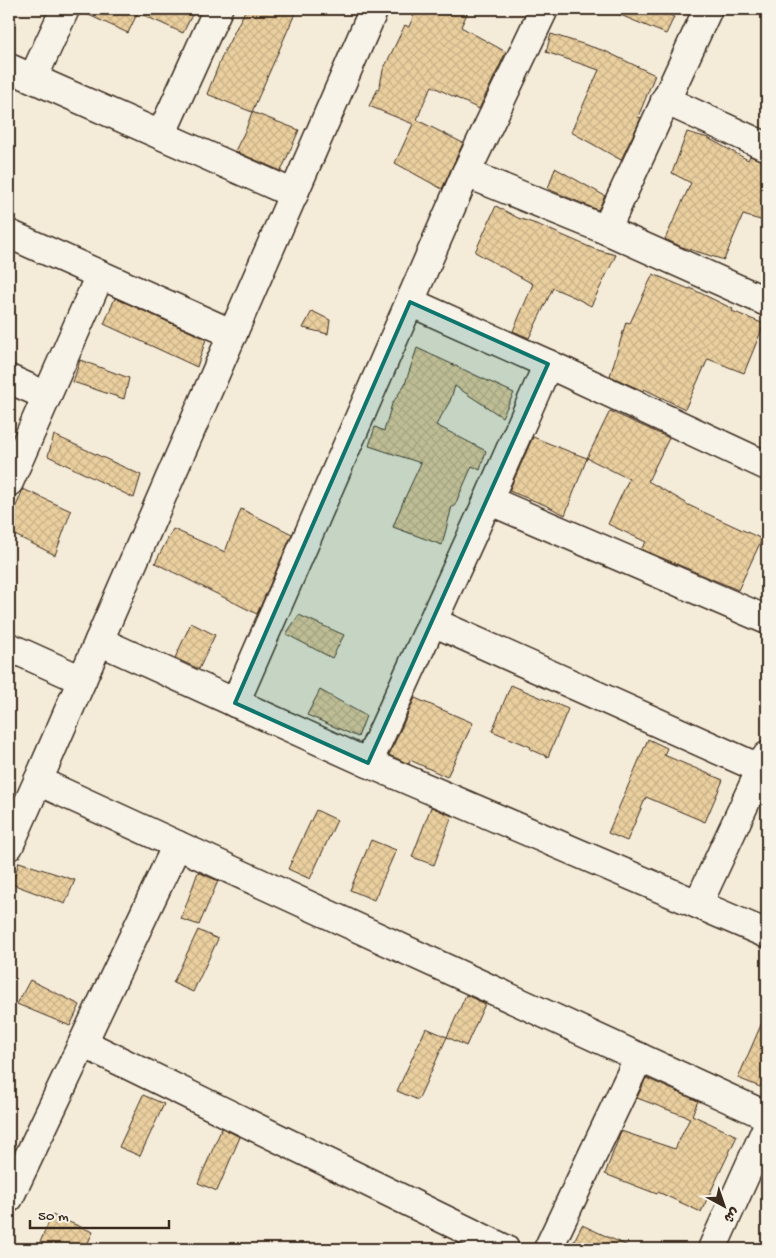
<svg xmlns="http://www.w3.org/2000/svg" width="776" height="1258" viewBox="0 0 776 1258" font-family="'Gochi Hand','Playpen Sans Arabic',sans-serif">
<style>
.building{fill:url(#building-cross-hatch);stroke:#3b2a1e}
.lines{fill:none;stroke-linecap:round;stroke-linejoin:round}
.minor-casing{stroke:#3b2a1e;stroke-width:31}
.minor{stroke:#f7f3e8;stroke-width:28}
.marked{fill:#0f766e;fill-opacity:0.2;stroke:#0f766e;stroke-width:4;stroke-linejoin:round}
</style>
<defs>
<pattern id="building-cross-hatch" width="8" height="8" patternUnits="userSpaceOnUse" patternTransform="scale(1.25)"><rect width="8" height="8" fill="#eacf9f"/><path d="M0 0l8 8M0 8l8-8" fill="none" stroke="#cab288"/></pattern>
</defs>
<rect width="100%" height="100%" fill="#f4ecd9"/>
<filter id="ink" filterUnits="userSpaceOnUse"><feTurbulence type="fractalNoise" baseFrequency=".02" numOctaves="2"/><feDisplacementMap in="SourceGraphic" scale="10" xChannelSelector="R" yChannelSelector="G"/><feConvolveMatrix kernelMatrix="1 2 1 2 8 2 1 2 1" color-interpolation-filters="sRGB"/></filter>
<g filter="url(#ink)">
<!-- building -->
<g class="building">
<polygon points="80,9 125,9 137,14 128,33 80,11"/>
<polygon points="130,9 179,9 192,15 183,33"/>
<polygon points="246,9 297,9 252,112 207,94 223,54"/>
<polygon points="416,9 469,9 461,27 506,52 479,109 432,86 424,102 417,120 463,143 442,189 395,163 413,124 369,106 380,85 383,70 405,25 409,27"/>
<polygon points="606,9 656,9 674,17 666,34"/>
<polygon points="551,34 605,51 655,75 638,117 641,118 621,160 571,132 599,70 546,52"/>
<polygon points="252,112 299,130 281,171 235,151 246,129"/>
<polygon points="687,132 708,138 748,160 750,156 767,163 767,222 743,215 724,260 682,247 665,239 691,183 672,173"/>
<polygon points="555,168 605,196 598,210 548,189"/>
<polygon points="496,206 518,218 539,225 594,249 616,255 591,306 574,297 553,288 529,338 513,331 533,284 475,252"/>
<polygon points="653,274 689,289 690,288 733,309 732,311 764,324 744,373 708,359 685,409 644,389 643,391 610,376 626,322 630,323"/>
<polygon points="115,298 206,339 197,367 104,324"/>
<polygon points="312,311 330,320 328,334 303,328"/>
<polygon points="417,348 514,393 502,417 455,386 450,401 436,425 486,451 480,470 472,466 454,507 452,506 442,545 393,527 403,502 421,463 369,446 375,427 384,431 392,404 405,384"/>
<polygon points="80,360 129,378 124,399 73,382"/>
<polygon points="610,411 669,438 648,481 686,503 686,504 762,539 738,590 641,549 646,542 608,524 629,479 587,458"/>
<polygon points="54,435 141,475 134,498 48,456"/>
<polygon points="533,437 568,451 587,458 565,515 545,505 509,491"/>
<polygon points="23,489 71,511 55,555 9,532 9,524"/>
<polygon points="241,509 292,534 257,614 155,563 173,529 225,552"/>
<polygon points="299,615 344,635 332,658 286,634"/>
<polygon points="191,623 215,635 199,669 175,658"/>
<polygon points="511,685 568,709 548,757 530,749 531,747 492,731"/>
<polygon points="320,690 366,716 358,737 307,715"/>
<polygon points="415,698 473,723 447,777 410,760 409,764 389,755"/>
<polygon points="648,739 667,748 664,755 723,780 705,822 646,797 627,841 608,833"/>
<polygon points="431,807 452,816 434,865 412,857"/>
<polygon points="316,810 337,820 310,879 288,869"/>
<polygon points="371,840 396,850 374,900 350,890"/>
<polygon points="19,862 75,880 65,904 12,884"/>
<polygon points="198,872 218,881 199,925 181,919"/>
<polygon points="198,930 218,939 193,992 173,983"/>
<polygon points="30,980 80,1005 70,1026 17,1004"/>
<polygon points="466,995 485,1004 466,1046 447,1037"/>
<polygon points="767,1011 767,1069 760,1087 738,1078"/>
<polygon points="426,1028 447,1037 418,1100 397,1091"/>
<polygon points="646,1078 698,1101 692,1115 737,1136 701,1212 658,1192 657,1194 605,1174 621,1131 675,1149 690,1118 637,1098"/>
<polygon points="143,1095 164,1104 140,1156 119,1147"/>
<polygon points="222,1128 240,1137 217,1191 198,1183"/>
<polygon points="52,1215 93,1232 85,1249 37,1249"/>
<polygon points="582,1225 634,1249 570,1249"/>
</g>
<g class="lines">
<defs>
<g id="minor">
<polyline points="9,68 294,194"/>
<polyline points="33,78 65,9"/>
<polyline points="665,100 767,147"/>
<polyline points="161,135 218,9"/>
<polyline points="466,173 606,230 767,302"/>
<polyline points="606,230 708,9"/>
<polyline points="9,234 233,334"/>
<polyline points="410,302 548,364 767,466"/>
<polyline points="9,379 47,396"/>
<polyline points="9,482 100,275"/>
<polyline points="488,500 767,620"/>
<polyline points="433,622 761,769"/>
<polyline points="99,641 368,763 767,934"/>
<polyline points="9,647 82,680"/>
<polyline points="235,703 466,173 544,9"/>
<polyline points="368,763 488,500 548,364"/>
<polyline points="38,781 767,1116"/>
<polyline points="9,846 38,781 374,9"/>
<polyline points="698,904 767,756"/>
<polyline points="83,1043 505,1249"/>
<polyline points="9,1198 177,845"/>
<polyline points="548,1249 639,1057"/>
<polyline points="712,1249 767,1127"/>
</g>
</defs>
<!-- minor casing -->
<use href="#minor" class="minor-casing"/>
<!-- minor -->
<use href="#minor" class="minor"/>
</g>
</g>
<!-- marked area -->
<path class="marked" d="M410 302 548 364 368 763 235 703Z"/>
<!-- margin -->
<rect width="776" height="1258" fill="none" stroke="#f7f3e8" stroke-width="30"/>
<rect x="15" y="15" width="746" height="1228" fill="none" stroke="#3b2a1e" stroke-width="2" filter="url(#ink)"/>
<!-- north arrow -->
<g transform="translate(724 1206) rotate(140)" stroke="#f7f3e8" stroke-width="4" paint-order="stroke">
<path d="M0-4L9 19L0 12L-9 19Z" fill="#3b2a1e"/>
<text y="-8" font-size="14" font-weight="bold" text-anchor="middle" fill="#3b2a1e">ش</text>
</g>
<!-- scale -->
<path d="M30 1220v8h139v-8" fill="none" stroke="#3b2a1e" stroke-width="2.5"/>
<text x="38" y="1220" font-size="15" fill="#3b2a1e" stroke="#f7f3e8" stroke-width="4" paint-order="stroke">50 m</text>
</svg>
